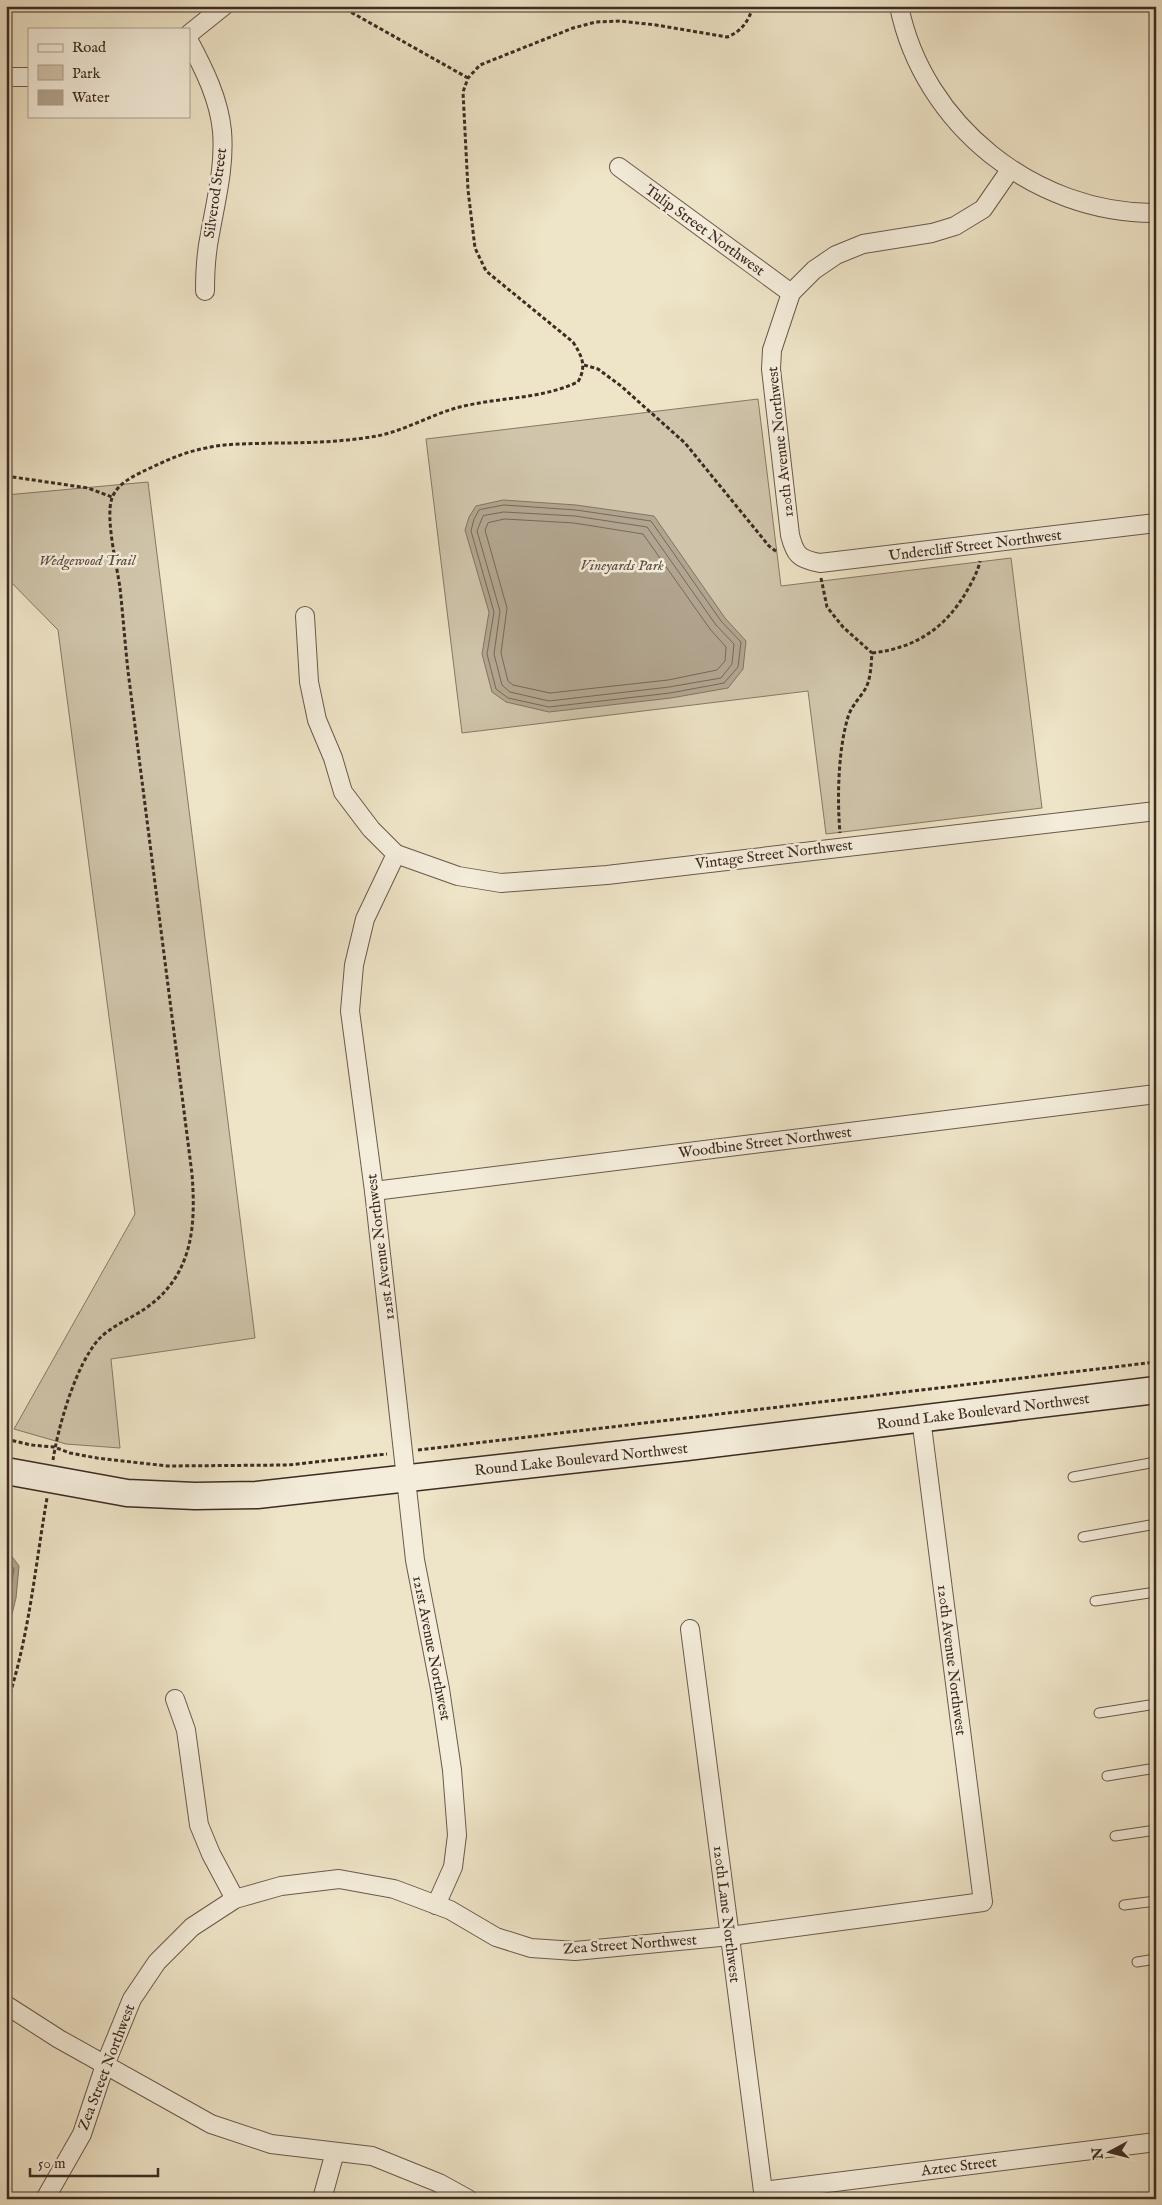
<svg xmlns="http://www.w3.org/2000/svg" width="1162" height="2205" viewBox="0 0 1162 2205" font-family="'IM FELL English',serif">
<style>
.green{fill:#d0c5ab;stroke:#877867}
.water{fill:#b2a58f;stroke:#847464}
.lines{fill:none;stroke-linecap:round;stroke-linejoin:round}
.shore{stroke:#786859;stroke-width:1}
.lane-casing{stroke:#6a594c;stroke-width:11}
.street-casing{stroke:#6a594c;stroke-width:20}
.secondary-casing{stroke:#3e2b23;stroke-width:29}
.path{stroke:#3e2b23;stroke-width:3;stroke-dasharray:4 2.5;stroke-linecap:butt}
.lane{stroke:#f4eddb;stroke-width:9}
.street{stroke:#f4eddb;stroke-width:18}
.secondary{stroke:#f4eddb;stroke-width:26}
.labels{text-anchor:middle;stroke-width:5;stroke-linejoin:round;paint-order:stroke}
.street-label{font-size:15px;fill:#3e2b23;stroke:#f4eddb}
.park-label{font-size:15px;font-style:italic;fill:#5b4a3e;stroke:#f4eddb}
</style>
<rect width="100%" height="100%" fill="#eee4c7"/>
<filter id="stains"><feTurbulence type="fractalNoise" baseFrequency=".004" numOctaves="4"/><feColorMatrix values="0 0 0 0 .2 0 0 0 0 .09 0 0 0 0 .02 0 0 0 .5 -.17"/></filter>
<radialGradient id="worn" r=".72"><stop offset=".6" stop-color="#630" stop-opacity="0"/><stop offset="1" stop-color="#630" stop-opacity=".3"/></radialGradient>
<!-- green -->
<g class="green">
<polygon points="758,399 781,586 1011,558 1042,808 826,834 808,691 462,733 426,439"/>
<polygon points="148,482 255,1338 111,1359 120,1448 66,1444 14,1429 135,1214 58,630 6,577 6,495"/>
</g>
<!-- water -->
<g class="water">
<polygon points="503,500 576,505 654,516 725,618 746,641 743,669 728,688 671,698 549,712 506,702 492,692 482,654 489,612 465,530 469,517 476,506"/>
<polygon points="6,1554 10,1554 19,1566 16,1598 6,1638"/>
</g>
<g class="lines">
<!-- shore -->
<g class="shore">
<polygon points="504,505 576,510 651,521 721,621 741,642 738,667 724,683 670,693 549,707 508,698 496,689 487,654 494,612 471,531 474,519 479,510"/>
<polygon points="504,512 575,516 647,527 716,625 734,644 732,664 721,678 669,687 549,701 510,692 502,685 494,654 500,611 477,531 483,516"/>
<polygon points="505,519 574,523 643,534 710,629 726,647 725,661 717,670 668,680 550,693 513,685 508,681 501,653 507,608 485,530 488,523"/>
<polyline points="6,1559 14,1569 6,1616"/>
</g>
<defs>
<g id="lane">
<polyline points="1073,1477 1156,1462"/>
<polyline points="1083,1537 1156,1524"/>
<polyline points="1095,1601 1156,1592"/>
<polyline points="1099,1713 1156,1704"/>
<polyline points="1107,1776 1156,1768"/>
<polyline points="1115,1836 1156,1830"/>
<polyline points="1124,1905 1156,1901"/>
<polyline points="1137,1962 1156,1959"/>
</g>
<g id="street">
<path d="M899 6C923 125 1035 214 1156 213"/>
<polyline points="189,34 224,6"/>
<path d="M189 41C204 69 219 99 222 131 225 166 216 200 210 234 206 253 205 272 205 291"/>
<polyline points="6,77 29,77"/>
<polyline points="619,167 791,293"/>
<path d="M1010 170 983 209 955 226 932 233 863 244 836 255 814 270 791 293 772 350 771 369 790 535C795 555 799 559 820 563L1156 523"/>
<polyline points="305,616 309,682 317,720 333,758 343,792 371,829 396,854 365,919 354,965 350,1011 374,1191 415,1560 440,1689 452,1770 457,1835 453,1867 436,1905"/>
<polyline points="396,854 458,876 501,883 607,875 1156,811"/>
<polyline points="374,1191 1156,1094"/>
<polyline points="690,1629 764,2199"/>
<polyline points="175,1699 186,1730 199,1825 211,1854 235,1899"/>
<polyline points="6,2005 59,2039 211,2124 271,2144 372,2156 439,2183 468,2199"/>
<polyline points="763,2191 1156,2142"/>
<polyline points="45,2199 82,2134 105,2065 132,1999 157,1962 192,1927 235,1899 281,1886 339,1879 394,1889 450,1910 496,1937 531,1948 575,1951 730,1936 983,1902 921,1418"/>
<polyline points="322,2199 335,2152"/>
</g>
<polyline id="secondary" points="6,1471 127,1493 195,1496 257,1495 687,1447 1156,1390"/>
</defs>
<!-- lane casing -->
<use href="#lane" class="lane-casing"/>
<!-- street casing -->
<use href="#street" class="street-casing"/>
<!-- secondary casing -->
<use href="#secondary" class="secondary-casing"/>
<!-- path -->
<g class="path">
<polyline points="340,6 468,78"/>
<polyline points="584,365 598,369 621,386 685,443 769,546 777,552"/>
<polyline points="6,476 88,488 112,497"/>
<path d="M821 578 827 607 843 627 872 653C871 665 871 681 864 691 858 700 851 707 848 717 838 750 837 800 840 833"/>
<path d="M872 653C916 648 946 628 968 589 973 580 978 571 980 561"/>
<polyline points="6,1439 31,1445 54,1447 70,1453 97,1458 167,1466 288,1465 387,1454"/>
<polyline points="418,1450 1156,1362"/>
<path d="M53 1460C58 1427 76 1364 99 1339 111 1326 132 1318 146 1308 193 1275 196 1226 192 1174L128 671C125 643 123 616 120 588 117 566 105 518 112 498 117 484 133 476 146 470 165 461 184 452 206 448 228 443 251 444 274 443 306 443 339 442 371 437 405 432 432 413 464 406 503 397 541 399 578 382 587 366 582 356 573 342L486 271 475 248 468 190 463 92 468 78 480 65 573 28 596 22 620 21 656 25 727 37C741 32 749 21 753 6"/>
<path d="M6 1706C29 1639 35 1567 47 1498"/>
</g>
<!-- lane -->
<use href="#lane" class="lane"/>
<!-- street -->
<use href="#street" class="street"/>
<!-- secondary -->
<use href="#secondary" class="secondary"/>
</g>
<g class="labels">
<!-- street labels -->
<g class="street-label">
<text transform="translate(215 193) rotate(-82)" y="5">Silverod Street</text>
<text transform="translate(705 230) rotate(36)" y="5">Tulip Street Northwest</text>
<text transform="translate(780 442) rotate(-96)" y="5">120th Avenue Northwest</text>
<text transform="translate(975 545) rotate(-7)" y="5">Undercliff Street Northwest</text>
<text transform="translate(774 854) rotate(-7)" y="5">Vintage Street Northwest</text>
<text transform="translate(765 1142) rotate(-7)" y="5">Woodbine Street Northwest</text>
<text transform="translate(380 1247) rotate(-97)" y="5">121st Avenue Northwest</text>
<text transform="translate(983 1411) rotate(-7)" y="5">Round Lake Boulevard Northwest</text>
<text transform="translate(581 1459) rotate(-6)" y="5">Round Lake Boulevard Northwest</text>
<text transform="translate(432 1648) rotate(79)" y="5">121st Avenue Northwest</text>
<text transform="translate(952 1660) rotate(83)" y="5">120th Avenue Northwest</text>
<text transform="translate(727 1914) rotate(83)" y="5">120th Lane Northwest</text>
<text transform="translate(630 1944) rotate(-4)" y="5">Zea Street Northwest</text>
<text transform="translate(106 2067) rotate(-69)" y="5">Zea Street Northwest</text>
<text transform="translate(959 2166) rotate(-7)" y="5">Aztec Street</text>
</g>
<!-- park labels -->
<g class="park-label">
<text x="87" y="565">Wedgewood Trail</text>
<text x="622" y="570">Vineyards Park</text>
</g>
</g>
<!-- margin -->
<rect width="1162" height="2205" fill="none" stroke="#eee4c7" stroke-width="25"/>
<rect x="8" y="8" width="1147" height="2190" fill="none" stroke="#3e2b23" stroke-width="2.5"/>
<rect x="12" y="12" width="1137" height="2180" fill="none" stroke="#3e2b23"/>
<!-- legend -->
<rect x="28" y="28" width="162" height="90" fill="#f4eddb" stroke="#ab9f91"/>
<rect x="38" y="44" width="25" height="8" fill="#f4eddb" stroke="#ab9f91"/>
<text x="72" y="52" font-size="15" fill="#3e2b23">Road</text>
<rect x="38" y="65" width="25" height="15" fill="#d0c5ab" stroke="#ab9f91"/>
<text x="72" y="78" font-size="15" fill="#3e2b23">Park</text>
<rect x="38" y="90" width="25" height="15" fill="#b2a58f" stroke="#ab9f91"/>
<text x="72" y="102" font-size="15" fill="#3e2b23">Water</text>
<!-- north arrow -->
<g transform="translate(1110 2152) rotate(263)" stroke="#f4eddb" stroke-width="4" paint-order="stroke">
<path d="M0-4L9 19L0 12L-9 19Z" fill="#3e2b23"/>
<text y="-8" font-size="14" font-weight="bold" text-anchor="middle" fill="#3e2b23">N</text>
</g>
<!-- scale -->
<path d="M30 2168v8h128v-8" fill="none" stroke="#3e2b23" stroke-width="2.5"/>
<text x="38" y="2168" font-size="15" fill="#3e2b23" stroke="#f4eddb" stroke-width="4" paint-order="stroke">50 m</text>
<rect width="100%" height="100%" filter="url(#stains)"/>
<rect width="100%" height="100%" fill="url(#worn)"/>
</svg>
